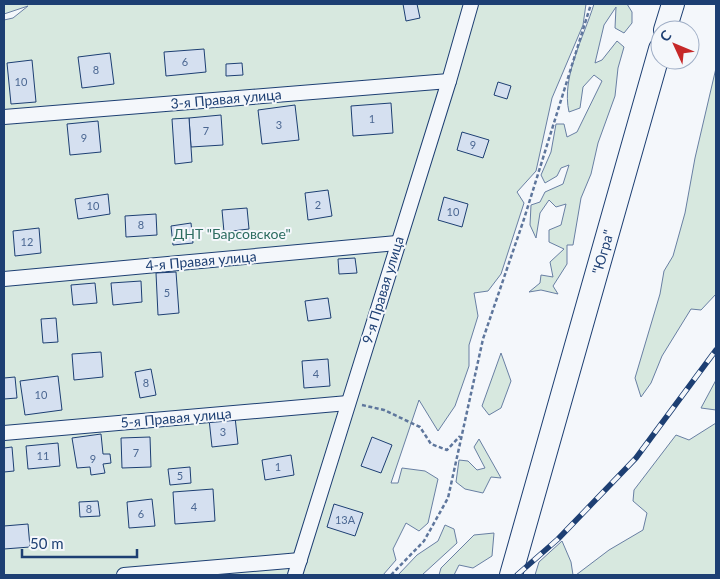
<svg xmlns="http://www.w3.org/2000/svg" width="720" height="579" viewBox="0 0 720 579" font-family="Lato,sans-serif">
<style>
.green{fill:#d7e8df;stroke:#687fa3}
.building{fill:#d5e0f0;stroke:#1d3f73}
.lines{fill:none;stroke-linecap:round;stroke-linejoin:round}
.minor-casing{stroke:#1d3f73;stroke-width:16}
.trunk-casing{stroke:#1d3f73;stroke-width:24}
.path{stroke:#5e769c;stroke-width:2.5;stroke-dasharray:4 2.5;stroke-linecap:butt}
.minor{stroke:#f4f7fb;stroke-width:14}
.trunk{stroke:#f4f7fb;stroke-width:22}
.rail-casing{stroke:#1d3f73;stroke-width:5.5}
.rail{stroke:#f4f7fb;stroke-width:4;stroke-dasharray:11;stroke-linecap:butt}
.labels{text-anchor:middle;stroke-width:4;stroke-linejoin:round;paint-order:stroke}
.number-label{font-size:11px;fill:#4b6792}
.street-label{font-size:14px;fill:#1d3f73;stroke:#f4f7fb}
.park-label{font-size:14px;fill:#2c6c60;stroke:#f4f7fb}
</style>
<rect width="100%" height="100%" fill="#f4f7fb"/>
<!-- green -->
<g class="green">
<polygon points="4,4 586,4 583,25 552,98 536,171 517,192 524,203 501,274 488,291 474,293 478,316 469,345 469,366 455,406 438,431 419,400 391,483 398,483 402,468 425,471 438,479 428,523 419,531 406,523 393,549 396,560 383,575 4,575 4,20 13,18 28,6 4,14"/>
<path d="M594 4H627L632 12V23L624 33 615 28 616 7 604 25 595 63 602 60 617 41 624 47 618 68 615 96 598 143 591 174 581 198 573 245H567V264L553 286 558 294 541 290 529 292 540 283 541 275 553 277 550 262 564 249 549 242V230L561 225 566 204 556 207 549 200 540 213 536 238 530 225 531 205 540 202 545 192 563 184 569 165 561 168 557 176 545 183 541 175 551 152 556 124H564L567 137 577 132 602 81 594 75 583 87 580 108 569 112C561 77 584 37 594 4Z"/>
<polygon points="716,68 716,294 701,310 691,309 662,356 651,383 641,397 635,378 660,294 664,271 673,256 685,213 695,158"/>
<polygon points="501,353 511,381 501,408 489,415 482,406"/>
<polygon points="716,380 716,410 701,408"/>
<polygon points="716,423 716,575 576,575 609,550 643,530 647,513 633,501 634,490 676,435 689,440"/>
<polygon points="479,439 501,478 491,477 483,493 465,489 456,482 459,460 468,461 477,470 485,468 474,447"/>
<polygon points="445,525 454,529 457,543 422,575 398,575 417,555 438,541"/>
<polygon points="494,533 492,556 473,568 459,565 454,575 439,575 441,568 474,535"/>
<polygon points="562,541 571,562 573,575 535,575 539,562"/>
</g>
<!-- building -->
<g class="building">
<polygon points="403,4 417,4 420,18 406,21"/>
<polygon points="204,49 206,72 166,76 164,52"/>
<polygon points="110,53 114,84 82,88 78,57"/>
<polygon points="32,60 36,102 11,104 7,63"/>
<polygon points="242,63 243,75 226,76 226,64"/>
<polygon points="498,82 511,86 507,99 494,95"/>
<polygon points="391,103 393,133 353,136 351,106"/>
<polygon points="295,105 299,140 262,144 258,110"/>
<polygon points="221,115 223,145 191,147 189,118"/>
<polygon points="189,118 192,162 175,164 172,119"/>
<polygon points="98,121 101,152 70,155 67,124"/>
<polygon points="462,132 489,140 483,158 457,150"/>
<polygon points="328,190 332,216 308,220 305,193"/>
<polygon points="108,194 110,214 78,219 75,199"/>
<polygon points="444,197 468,204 462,227 438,220"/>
<polygon points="247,208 249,229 224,232 222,210"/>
<polygon points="156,214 157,235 126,237 125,216"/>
<polygon points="191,223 193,243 173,245 171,226"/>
<polygon points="39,228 41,253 15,256 13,231"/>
<polygon points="355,258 357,273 339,274 338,259"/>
<polygon points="176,272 179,313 158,315 156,273"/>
<polygon points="141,281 142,302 113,305 111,283"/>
<polygon points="95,283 97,303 73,305 71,285"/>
<polygon points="328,298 331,318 308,321 305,301"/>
<polygon points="56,318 58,342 43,343 41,319"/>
<polygon points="101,352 103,377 74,380 72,354"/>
<polygon points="328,359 330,386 304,388 302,361"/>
<polygon points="151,369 156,395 140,398 135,372"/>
<polygon points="58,376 62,410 25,415 20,381"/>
<polygon points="15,377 17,398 4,399 4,378"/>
<polygon points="235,417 238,444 212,447 209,419"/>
<polygon points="101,434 103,454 110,454 111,463 103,464 105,473 91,475 90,467 77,468 72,438"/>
<polygon points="150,437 151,467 122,468 121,438"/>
<polygon points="372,437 392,445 381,473 361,466"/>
<polygon points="58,443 60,466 28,469 26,446"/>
<polygon points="12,447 14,471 4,472 4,448"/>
<polygon points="291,455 294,475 265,480 262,460"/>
<polygon points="190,467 191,483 170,485 168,469"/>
<polygon points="213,489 215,521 175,524 173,492"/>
<polygon points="152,499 155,526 129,528 127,502"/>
<polygon points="98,501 100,516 80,517 79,502"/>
<polygon points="334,504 363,513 355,536 327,527"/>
<polygon points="28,524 30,547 4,549 4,526"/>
</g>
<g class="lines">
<defs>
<g id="minor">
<polyline points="4,117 449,81"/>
<polyline points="4,279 397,243"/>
<polyline points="4,433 348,403"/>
<polyline points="124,575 300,560"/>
<polyline points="295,575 449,81 471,4"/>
</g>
<g id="trunk">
<polyline points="665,30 673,4"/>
<polyline points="511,575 660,49"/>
</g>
</defs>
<!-- minor casing -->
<use href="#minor" class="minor-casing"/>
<!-- trunk casing -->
<use href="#trunk" class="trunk-casing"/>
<!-- path -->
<g class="path">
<polyline points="362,405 384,410 420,427 431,444 447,450 460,436"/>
<polyline points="391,575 424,541 448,498 483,339 524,219 591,4"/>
</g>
<!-- minor -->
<use href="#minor" class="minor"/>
<!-- trunk -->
<use href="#trunk" class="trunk"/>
<defs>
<polyline id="rail" points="517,575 558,539 636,458 716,350"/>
</defs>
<!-- rail casing -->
<use href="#rail" class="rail-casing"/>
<!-- rail -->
<use href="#rail" class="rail"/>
</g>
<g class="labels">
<!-- number labels -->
<g class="number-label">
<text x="185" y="66">6</text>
<text x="96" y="74">8</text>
<text x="21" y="86">10</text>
<text x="372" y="123">1</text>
<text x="279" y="129">3</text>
<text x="206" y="135">7</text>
<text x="84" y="142">9</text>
<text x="473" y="149">9</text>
<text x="318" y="209">2</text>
<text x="93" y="210">10</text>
<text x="453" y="216">10</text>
<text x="141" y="229">8</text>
<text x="27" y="246">12</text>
<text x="167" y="297">5</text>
<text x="316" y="378">4</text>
<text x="146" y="387">8</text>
<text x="41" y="399">10</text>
<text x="223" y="436">3</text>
<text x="136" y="457">7</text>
<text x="43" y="460">11</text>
<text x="93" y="463">9</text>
<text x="278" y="471">1</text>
<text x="180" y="480">5</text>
<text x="194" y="511">4</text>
<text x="89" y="513">8</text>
<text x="141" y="518">6</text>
<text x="345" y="524">13А</text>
</g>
<!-- street labels -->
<g class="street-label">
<text transform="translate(226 99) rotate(-5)" y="5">3-я Правая улица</text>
<text transform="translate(603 252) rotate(-74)" y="5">"Югра"</text>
<text transform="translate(201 261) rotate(-5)" y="5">4-я Правая улица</text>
<text transform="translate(383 290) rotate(-73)" y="5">9-я Правая улица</text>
<text transform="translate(176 418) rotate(-5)" y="5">5-я Правая улица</text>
</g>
<!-- park labels -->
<g class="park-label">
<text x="232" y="239">ДНТ "Барсовское"</text>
</g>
</g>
<!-- border -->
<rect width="720" height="579" fill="none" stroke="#1d3f73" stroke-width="10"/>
<!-- north arrow -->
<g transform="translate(675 45) rotate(314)"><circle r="24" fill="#f4f7fb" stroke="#9eadc5"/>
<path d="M0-4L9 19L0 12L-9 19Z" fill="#c62828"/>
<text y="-8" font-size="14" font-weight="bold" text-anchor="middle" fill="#1d3f73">С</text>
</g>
<!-- scale -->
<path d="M22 549v8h115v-8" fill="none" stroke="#1d3f73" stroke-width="2.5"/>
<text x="30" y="549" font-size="15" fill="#1d3f73" stroke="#f4f7fb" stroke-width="4" paint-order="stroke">50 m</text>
</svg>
